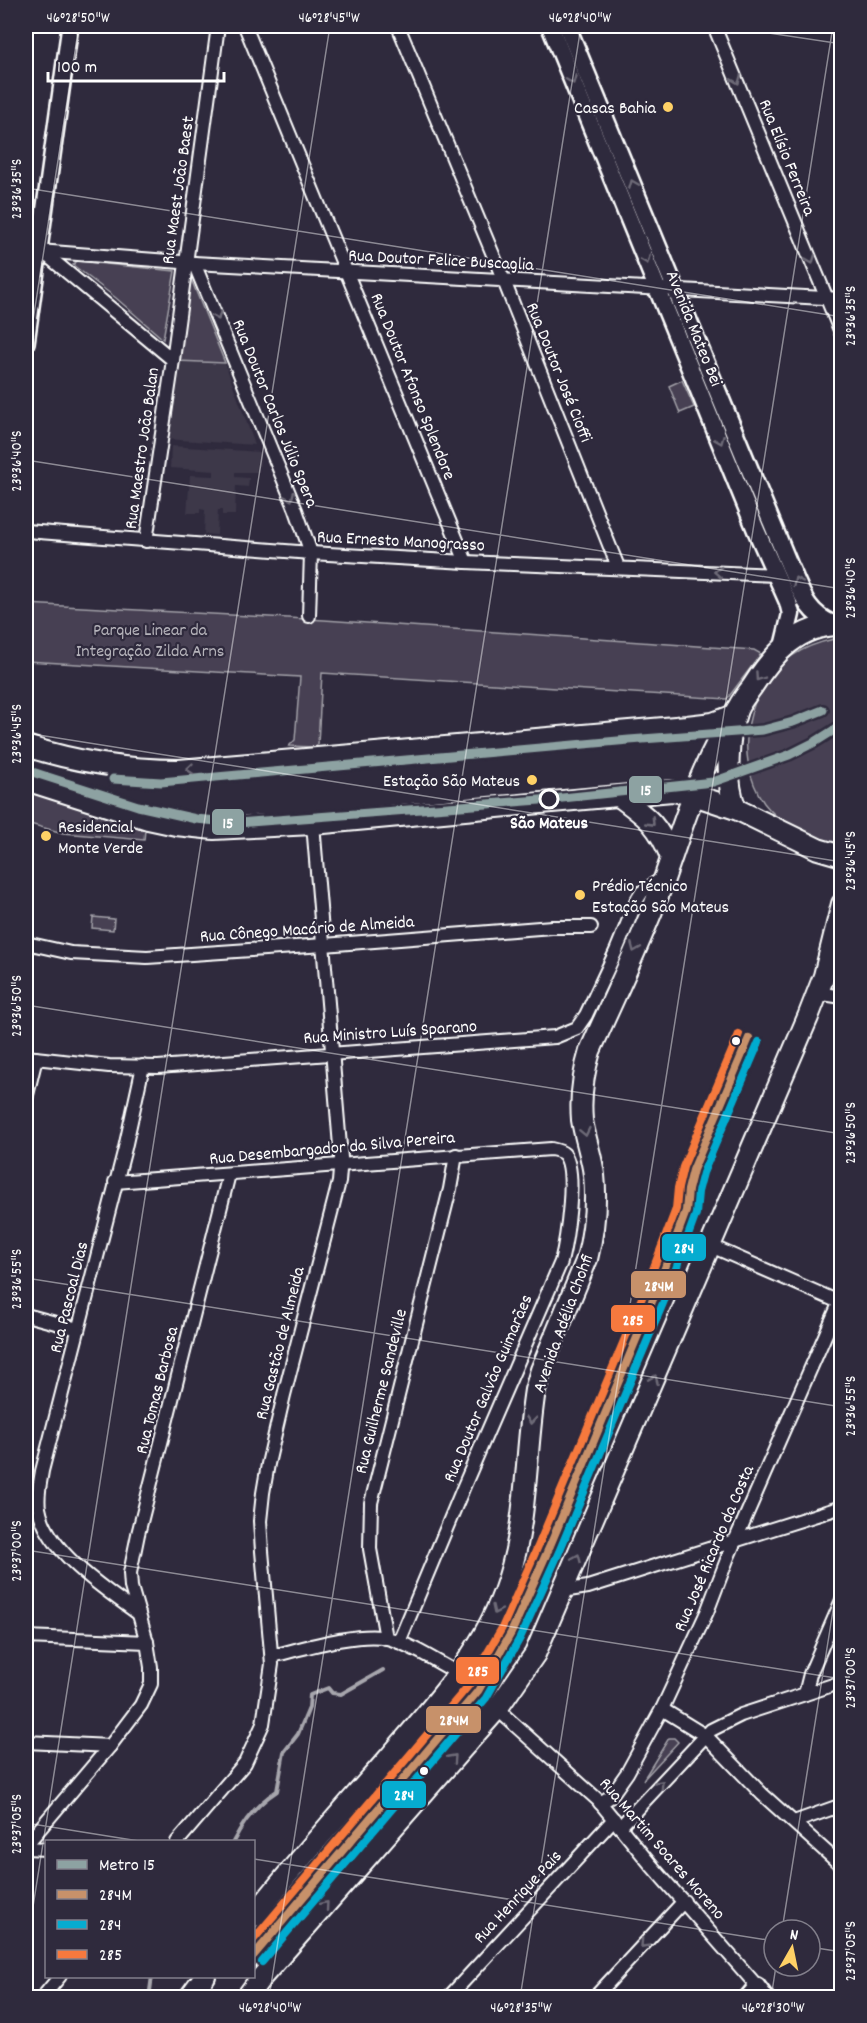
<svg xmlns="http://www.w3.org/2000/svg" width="867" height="2023" viewBox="0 0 867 2023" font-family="Dekko,sans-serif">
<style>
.built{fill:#3c3749}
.green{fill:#464152;stroke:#a2a0a8;stroke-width:1.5}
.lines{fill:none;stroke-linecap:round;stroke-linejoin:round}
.stream{stroke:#a7a6ad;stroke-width:4}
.minor-casing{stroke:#fff;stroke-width:16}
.tertiary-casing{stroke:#fff;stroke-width:20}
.secondary-casing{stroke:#fff;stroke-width:21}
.primary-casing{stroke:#fff;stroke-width:24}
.trunk-casing{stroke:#fff;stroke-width:24}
.minor{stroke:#2f2a3d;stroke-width:12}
.tertiary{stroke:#2f2a3d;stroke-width:15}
.secondary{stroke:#2f2a3d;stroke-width:16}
.primary{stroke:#2f2a3d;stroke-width:20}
.trunk{stroke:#2f2a3d;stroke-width:20}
.bus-1-casing{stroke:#2f2a3d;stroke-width:12}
.bus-2-casing{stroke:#2f2a3d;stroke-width:12}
.bus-3-casing{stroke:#2f2a3d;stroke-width:12}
.bus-1{stroke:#c7916a;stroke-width:8}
.bus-2{stroke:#06acd0;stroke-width:8}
.bus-3{stroke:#f6793e;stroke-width:8}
.metro-1-casing{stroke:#2f2a3d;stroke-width:14}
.metro-1{stroke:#8da2a2;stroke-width:9}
.oneway{stroke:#6d6a77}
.ticks{fill:none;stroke:#fff;stroke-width:1.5;stroke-opacity:0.45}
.poi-dot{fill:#ffd166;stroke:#2f2a3d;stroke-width:2}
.stop-dot{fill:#2f2a3d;stroke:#fff;stroke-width:3}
.bus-dot{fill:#fff;stroke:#2f2a3d;stroke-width:2}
.labels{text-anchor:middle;stroke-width:4.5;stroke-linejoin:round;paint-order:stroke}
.poi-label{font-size:18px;fill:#fff;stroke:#2f2a3d;text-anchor:end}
.street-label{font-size:18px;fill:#fff;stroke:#2f2a3d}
.park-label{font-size:18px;fill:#b5b3ba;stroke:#2f2a3d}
.stop-label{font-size:18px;font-weight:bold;fill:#fff;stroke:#2f2a3d}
.line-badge{stroke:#2f2a3d;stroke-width:2}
.badge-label{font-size:16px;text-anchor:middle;font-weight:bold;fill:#fff}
.neatline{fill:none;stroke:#fff;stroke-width:2}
.ticks-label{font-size:15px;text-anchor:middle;fill:#fff}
</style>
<rect width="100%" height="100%" fill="#2f2a3d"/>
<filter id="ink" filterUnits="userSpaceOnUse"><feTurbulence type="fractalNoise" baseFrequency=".0167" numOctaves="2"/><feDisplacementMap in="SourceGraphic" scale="12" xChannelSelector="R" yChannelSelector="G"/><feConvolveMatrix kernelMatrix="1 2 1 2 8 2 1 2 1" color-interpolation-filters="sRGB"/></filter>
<g filter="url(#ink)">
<!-- built -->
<g class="built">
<polygon points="177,361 225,363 255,445 165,439"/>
<polygon points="171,446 261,452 259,472 235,472 235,477 249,478 248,487 236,486 235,515 222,515 222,510 218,510 217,535 204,534 205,510 200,509 200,513 187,513 190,475 214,476 214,471 170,468"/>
</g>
<!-- green -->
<g class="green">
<polygon points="77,261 175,271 163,339 116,298 73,265"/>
<polygon points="188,279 191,279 225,363 177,361"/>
<polygon points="682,380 694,407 680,413 669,386"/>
<polygon points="26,604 324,620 754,650 761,654 727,699 322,673 318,744 314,747 289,746 295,740 300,677 26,661"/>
<path d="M834 639H841V848C827 843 801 837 790 828 781 821 771 812 764 803 732 756 746 687 792 656 805 647 820 642 834 639Z"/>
<polygon points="26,791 102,814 145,830 144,840 63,833 26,823"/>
<polygon points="93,917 114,919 113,930 92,928"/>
<polygon points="669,1738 674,1738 678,1742 643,1780"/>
</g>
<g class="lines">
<!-- stream -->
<g class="stream">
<path d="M233 1842C243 1822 258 1803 277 1791L284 1752 298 1734 309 1708 310 1695 328 1688 332 1693 341 1694 383 1670"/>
<polyline points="149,1998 152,1976"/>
</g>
<defs>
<g id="minor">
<polyline points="245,26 466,562"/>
<polyline points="398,26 504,281 618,567"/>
<polyline points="714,26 842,335"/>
<polyline points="26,238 173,360"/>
<polyline points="39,251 194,263 842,299"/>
<polyline points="194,263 296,510 311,553 309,616"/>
<polyline points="26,531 311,553 466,562 776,575"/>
<polyline points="146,541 173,360 218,26"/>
<polyline points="26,943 71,953 147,957 324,945 552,927 591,927"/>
<polyline points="817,993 842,997"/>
<polyline points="26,1057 109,1066 158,1067 555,1037 577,1028 586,1015 616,951 637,900 642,892 664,877"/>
<polyline points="26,1099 36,1058"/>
<path d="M115 1182 551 1149C556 1150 561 1151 564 1154 578 1170 566 1242 561 1262L464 1486 399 1642"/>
<polyline points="711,1246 839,1302"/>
<polyline points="26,1315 78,1329"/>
<polyline points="562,1591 588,1587 842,1507"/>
<path d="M139 1614C106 1590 46 1551 39 1508 37 1495 40 1484 42 1471L125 1148 143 1066"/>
<polyline points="26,1637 147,1642"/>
<polyline points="386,1638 370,1549 371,1503 450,1189 456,1155"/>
<path d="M272 1656C301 1649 359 1631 387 1638 410 1644 437 1662 458 1673"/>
<polyline points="805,1694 810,1674 842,1600"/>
<polyline points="497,1709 598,1800 651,1865 757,1986"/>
<polyline points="662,1709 706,1736 762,1794 842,1866"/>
<polyline points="26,1742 110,1746"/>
<polyline points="600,1803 610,1797 627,1773 662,1709 707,1612 728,1557 842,1297"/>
<polyline points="794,1822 842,1805"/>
<polyline points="620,1827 711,1730 741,1715 842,1682"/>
<polyline points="177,1842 245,1763 263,1724 272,1664 262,1551 260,1521 263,1493 268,1464 284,1395 339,1182 341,1158 313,824"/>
<polyline points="26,1845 110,1746 141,1705 151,1684 151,1667 147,1642 131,1587 130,1573 138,1534 229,1174"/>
<polyline points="26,1848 46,1849"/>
<polyline points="42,1998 60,1976"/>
<polyline points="448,1998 614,1819"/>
<polyline points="594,1998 684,1901"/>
</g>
<g id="tertiary">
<polyline points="26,343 70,26"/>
<polyline points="747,1998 757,1986 766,1998"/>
</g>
<g id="secondary">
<polyline points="550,26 756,530 788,602 791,614 783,647"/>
<path d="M567 26 790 567C802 593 805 611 832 624"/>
</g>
<g id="primary">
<path d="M26 746C76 762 126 770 179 770L687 726 713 723 732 716"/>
<polyline points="26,780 148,819 176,825 214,829 313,824 672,791 694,795 736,809"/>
</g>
<g id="trunk">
<path d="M842 625C799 624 773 654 752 687 747 694 740 702 737 710 727 738 725 782 736 809L818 849 842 856"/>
<path d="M620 797C647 817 658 824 671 857"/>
<path d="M254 1916C296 1862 342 1811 387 1760 434 1705 486 1650 508 1580 528 1518 525 1453 535 1390L541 1370 587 1259C594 1231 597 1204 594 1175 592 1157 585 1139 582 1120 580 1096 583 1074 590 1051 613 999 639 946 659 893 682 830 699 765 737 709"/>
<polyline points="189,1998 205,1976"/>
<polyline points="246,1998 260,1979 497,1709 535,1654 808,1017 824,976 842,904"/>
</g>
</defs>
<!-- minor casing -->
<use href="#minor" class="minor-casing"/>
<!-- tertiary casing -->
<use href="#tertiary" class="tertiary-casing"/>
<!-- secondary casing -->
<use href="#secondary" class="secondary-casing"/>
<!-- primary casing -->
<use href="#primary" class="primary-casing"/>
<!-- trunk casing -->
<use href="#trunk" class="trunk-casing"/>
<!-- minor -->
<use href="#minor" class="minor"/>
<!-- tertiary -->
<use href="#tertiary" class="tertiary"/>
<!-- secondary -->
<use href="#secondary" class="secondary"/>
<!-- primary -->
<use href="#primary" class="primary"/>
<!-- trunk -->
<use href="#trunk" class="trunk"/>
<defs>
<polyline id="bus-1" points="254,1955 478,1691 511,1633 549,1548 656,1292 686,1211 688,1190 693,1170 749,1038"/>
<polyline id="bus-2" points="262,1962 486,1698 520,1638 559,1552 666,1296 696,1214 698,1192 703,1173 759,1042"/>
<polyline id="bus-3" points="254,1939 469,1685 502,1628 539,1544 646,1288 676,1209 678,1188 683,1167 739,1034"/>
</defs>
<!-- bus-1 casing -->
<use href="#bus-1" class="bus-1-casing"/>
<!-- bus-2 casing -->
<use href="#bus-2" class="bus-2-casing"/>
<!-- bus-3 casing -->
<use href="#bus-3" class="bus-3-casing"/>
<!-- bus-1 -->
<use href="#bus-1" class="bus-1"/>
<!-- bus-2 -->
<use href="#bus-2" class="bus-2"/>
<!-- bus-3 -->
<use href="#bus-3" class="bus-3"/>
<defs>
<g id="metro-1">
<polyline points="26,770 138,806 196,819 238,823 553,799 713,782 789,755 815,742 842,725"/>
<polyline points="113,779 161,782 629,740 763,730 793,722 823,710"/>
</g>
</defs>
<!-- metro-1 casing -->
<use href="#metro-1" class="metro-1-casing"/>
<!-- metro-1 -->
<use href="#metro-1" class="metro-1"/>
</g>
<!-- one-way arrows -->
<defs><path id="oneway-chevron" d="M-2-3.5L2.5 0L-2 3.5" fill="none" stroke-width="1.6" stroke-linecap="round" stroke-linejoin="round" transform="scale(1.5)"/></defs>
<g class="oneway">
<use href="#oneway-chevron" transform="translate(572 80) rotate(68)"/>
<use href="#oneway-chevron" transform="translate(737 80) rotate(68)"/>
<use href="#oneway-chevron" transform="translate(633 184) rotate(-112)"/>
<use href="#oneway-chevron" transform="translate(646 260) rotate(68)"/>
<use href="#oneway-chevron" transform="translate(811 260) rotate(68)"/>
<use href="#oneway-chevron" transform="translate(217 316) rotate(67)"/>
<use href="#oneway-chevron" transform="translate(720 440) rotate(68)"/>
<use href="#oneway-chevron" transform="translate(290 497) rotate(67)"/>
<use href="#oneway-chevron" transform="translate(718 572) rotate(-177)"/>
<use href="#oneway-chevron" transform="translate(797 581) rotate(-115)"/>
<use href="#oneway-chevron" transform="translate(759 677) rotate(125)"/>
<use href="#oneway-chevron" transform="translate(190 769) rotate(175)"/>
<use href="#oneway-chevron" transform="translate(651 822) rotate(46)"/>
<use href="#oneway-chevron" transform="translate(635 948) rotate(113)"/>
<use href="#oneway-chevron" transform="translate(585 1132) rotate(78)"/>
<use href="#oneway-chevron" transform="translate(654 1379) rotate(-67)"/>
<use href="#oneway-chevron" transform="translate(531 1420) rotate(96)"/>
<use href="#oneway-chevron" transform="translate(577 1558) rotate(-67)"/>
<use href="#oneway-chevron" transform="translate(496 1610) rotate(115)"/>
<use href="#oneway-chevron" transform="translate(453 1758) rotate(-48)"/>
<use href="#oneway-chevron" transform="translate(660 1784) rotate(-47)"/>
<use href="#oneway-chevron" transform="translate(325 1905) rotate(-49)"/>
<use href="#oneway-chevron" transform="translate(644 1944) rotate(133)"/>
</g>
</g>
<!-- ticks -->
<path class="ticks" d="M723 26 842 44M26 188 842 317M26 365 79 26M26 460 842 589M26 733 842 862M26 1005 842 1134M26 1278 842 1407M26 1550 842 1679M26 1823 145 1842M254 1859 774 1941M782 1930 842 1554M810 1947 842 1952M26 1951 330 26M269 1998 581 26M520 1998 833 26M771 1998 776 1966"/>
<!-- markers -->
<g class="poi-dot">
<circle cx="668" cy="107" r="6"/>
<circle cx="532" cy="780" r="6"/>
<circle cx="46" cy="836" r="6"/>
<circle cx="580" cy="895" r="6"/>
</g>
<circle class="stop-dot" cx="549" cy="799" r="9"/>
<g class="bus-dot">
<circle cx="736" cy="1041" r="5"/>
<circle cx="424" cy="1771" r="5"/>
</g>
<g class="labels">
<!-- poi labels -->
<g class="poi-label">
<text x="656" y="113">Casas Bahia</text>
<text x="520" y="786">Estação São Mateus</text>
<text x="58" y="832" text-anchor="start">Residencial<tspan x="58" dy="21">Monte Verde</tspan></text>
<text x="592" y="891" text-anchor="start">Prédio Técnico<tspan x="592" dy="21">Estação São Mateus</tspan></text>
</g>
<!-- street labels -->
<g class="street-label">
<text transform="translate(788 157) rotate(68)" y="6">Rua Elísio Ferreira</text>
<text transform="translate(177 190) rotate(-82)" y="6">Rua Maest João Baest</text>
<text transform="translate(441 259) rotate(3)" y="6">Rua Doutor Felice Buscaglia</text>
<text transform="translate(695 328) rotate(68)" y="6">Avenida Mateo Bei</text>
<text transform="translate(560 372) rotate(68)" y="6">Rua Doutor José Cioffi</text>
<text transform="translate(414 386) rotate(68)" y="6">Rua Doutor Afonso Splendore</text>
<text transform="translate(276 413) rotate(68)" y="6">Rua Doutor Carlos Júlio Spera</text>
<text transform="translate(141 448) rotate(-82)" y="6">Rua Maestro João Balan</text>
<text transform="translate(401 540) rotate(3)" y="6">Rua Ernesto Manograsso</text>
<text transform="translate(307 928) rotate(-4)" y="6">Rua Cônego Macário de Almeida</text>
<text transform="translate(390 1031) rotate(-4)" y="6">Rua Ministro Luís Sparano</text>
<text transform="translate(332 1147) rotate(-5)" y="6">Rua Desembargador da Silva Pereira</text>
<text transform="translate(68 1297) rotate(-76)" y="6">Rua Pascoal Dias</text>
<text transform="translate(562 1323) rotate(-70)" y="6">Avenida Adélia Chohfi</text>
<text transform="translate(279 1343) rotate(-76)" y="6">Rua Gastão de Almeida</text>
<text transform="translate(487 1388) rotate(-67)" y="6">Rua Doutor Galvão Guimarães</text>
<text transform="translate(156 1390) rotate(-76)" y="6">Rua Tomas Barbosa</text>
<text transform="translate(380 1391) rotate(-76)" y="6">Rua Guilherme Sandeville</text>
<text transform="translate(713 1548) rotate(-67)" y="6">Rua José Ricardo da Costa</text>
<text transform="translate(663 1848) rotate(49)" y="6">Rua Martim Soares Moreno</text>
<text transform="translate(517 1896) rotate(-47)" y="6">Rua Henrique Pais</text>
</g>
<!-- park labels -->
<g class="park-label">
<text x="150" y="635">Parque Linear da<tspan x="150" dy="21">Integração Zilda Arns</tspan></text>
</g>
<!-- stop labels -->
<g class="stop-label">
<text x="549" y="828">São Mateus</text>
</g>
</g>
<g class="line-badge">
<rect x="628" y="775" width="35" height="29" rx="6" fill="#8da2a2"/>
<rect x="211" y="808" width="34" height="28" rx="6" fill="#8da2a2"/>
<rect x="661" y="1233" width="46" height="29" rx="6" fill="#06acd0"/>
<rect x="630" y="1270" width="57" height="29" rx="6" fill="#c7916a"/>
<rect x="610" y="1304" width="46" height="29" rx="6" fill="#f6793e"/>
<rect x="455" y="1656" width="45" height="29" rx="6" fill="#f6793e"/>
<rect x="425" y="1705" width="57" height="29" rx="6" fill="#c7916a"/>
<rect x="381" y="1780" width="46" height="29" rx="6" fill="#06acd0"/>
</g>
<g class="badge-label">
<text x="646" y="795">15</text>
<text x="228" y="828">15</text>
<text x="684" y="1253">284</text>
<text x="659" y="1291">284M</text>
<text x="633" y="1325">285</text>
<text x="478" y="1676">285</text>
<text x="454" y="1725">284M</text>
<text x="404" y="1800">284</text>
</g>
<!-- margin -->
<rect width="867" height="2023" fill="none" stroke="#2f2a3d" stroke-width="66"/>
<!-- legend -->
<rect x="45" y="1840" width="210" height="138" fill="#2f2a3d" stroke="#827f8b" stroke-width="1.5"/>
<rect x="57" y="1860" width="30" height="9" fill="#8da2a2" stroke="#827f8b" stroke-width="1.5"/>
<text x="99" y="1870" font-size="18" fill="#ffffff">Metro 15</text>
<rect x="57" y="1890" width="30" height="9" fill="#c7916a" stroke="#827f8b" stroke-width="1.5"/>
<text x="99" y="1900" font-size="18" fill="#ffffff">284M</text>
<rect x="57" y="1920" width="30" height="9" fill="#06acd0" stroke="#827f8b" stroke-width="1.5"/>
<text x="99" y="1930" font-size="18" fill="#ffffff">284</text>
<rect x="57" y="1950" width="30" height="9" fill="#f6793e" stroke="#827f8b" stroke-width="1.5"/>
<text x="99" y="1960" font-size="18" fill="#ffffff">285</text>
<!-- north arrow -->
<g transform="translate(792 1948) rotate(9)"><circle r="28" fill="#2f2a3d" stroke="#827f8b" stroke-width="1.5"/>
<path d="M0-4.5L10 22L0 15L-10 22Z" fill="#ffd166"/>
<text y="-9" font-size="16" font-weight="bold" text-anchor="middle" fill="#ffffff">N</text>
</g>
<!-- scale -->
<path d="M48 72v9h176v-9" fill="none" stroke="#ffffff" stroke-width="3"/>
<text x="57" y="72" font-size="18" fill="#ffffff" stroke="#2f2a3d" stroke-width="4.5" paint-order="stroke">100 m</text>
<rect x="33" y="33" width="801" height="1957" class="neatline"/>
<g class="ticks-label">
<text x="78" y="22">46°28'50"W</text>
<text x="329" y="22">46°28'45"W</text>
<text x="580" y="22">46°28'40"W</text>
<text transform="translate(16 189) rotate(-90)" y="5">23°36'35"S</text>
<text transform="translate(850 316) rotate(-90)" y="5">23°36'35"S</text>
<text transform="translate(16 461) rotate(-90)" y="5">23°36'40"S</text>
<text transform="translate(850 588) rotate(-90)" y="5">23°36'40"S</text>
<text transform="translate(16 734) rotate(-90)" y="5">23°36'45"S</text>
<text transform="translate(850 861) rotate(-90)" y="5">23°36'45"S</text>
<text transform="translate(16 1006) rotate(-90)" y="5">23°36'50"S</text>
<text transform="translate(850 1133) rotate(-90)" y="5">23°36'50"S</text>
<text transform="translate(16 1279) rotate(-90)" y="5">23°36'55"S</text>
<text transform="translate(850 1406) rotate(-90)" y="5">23°36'55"S</text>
<text transform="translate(16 1551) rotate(-90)" y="5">23°37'00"S</text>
<text transform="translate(850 1678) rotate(-90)" y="5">23°37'00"S</text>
<text transform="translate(16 1824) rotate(-90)" y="5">23°37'05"S</text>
<text transform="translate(850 1951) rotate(-90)" y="5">23°37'05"S</text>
<text x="270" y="2012">46°28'40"W</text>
<text x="521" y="2012">46°28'35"W</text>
<text x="773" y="2012">46°28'30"W</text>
</g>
</svg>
